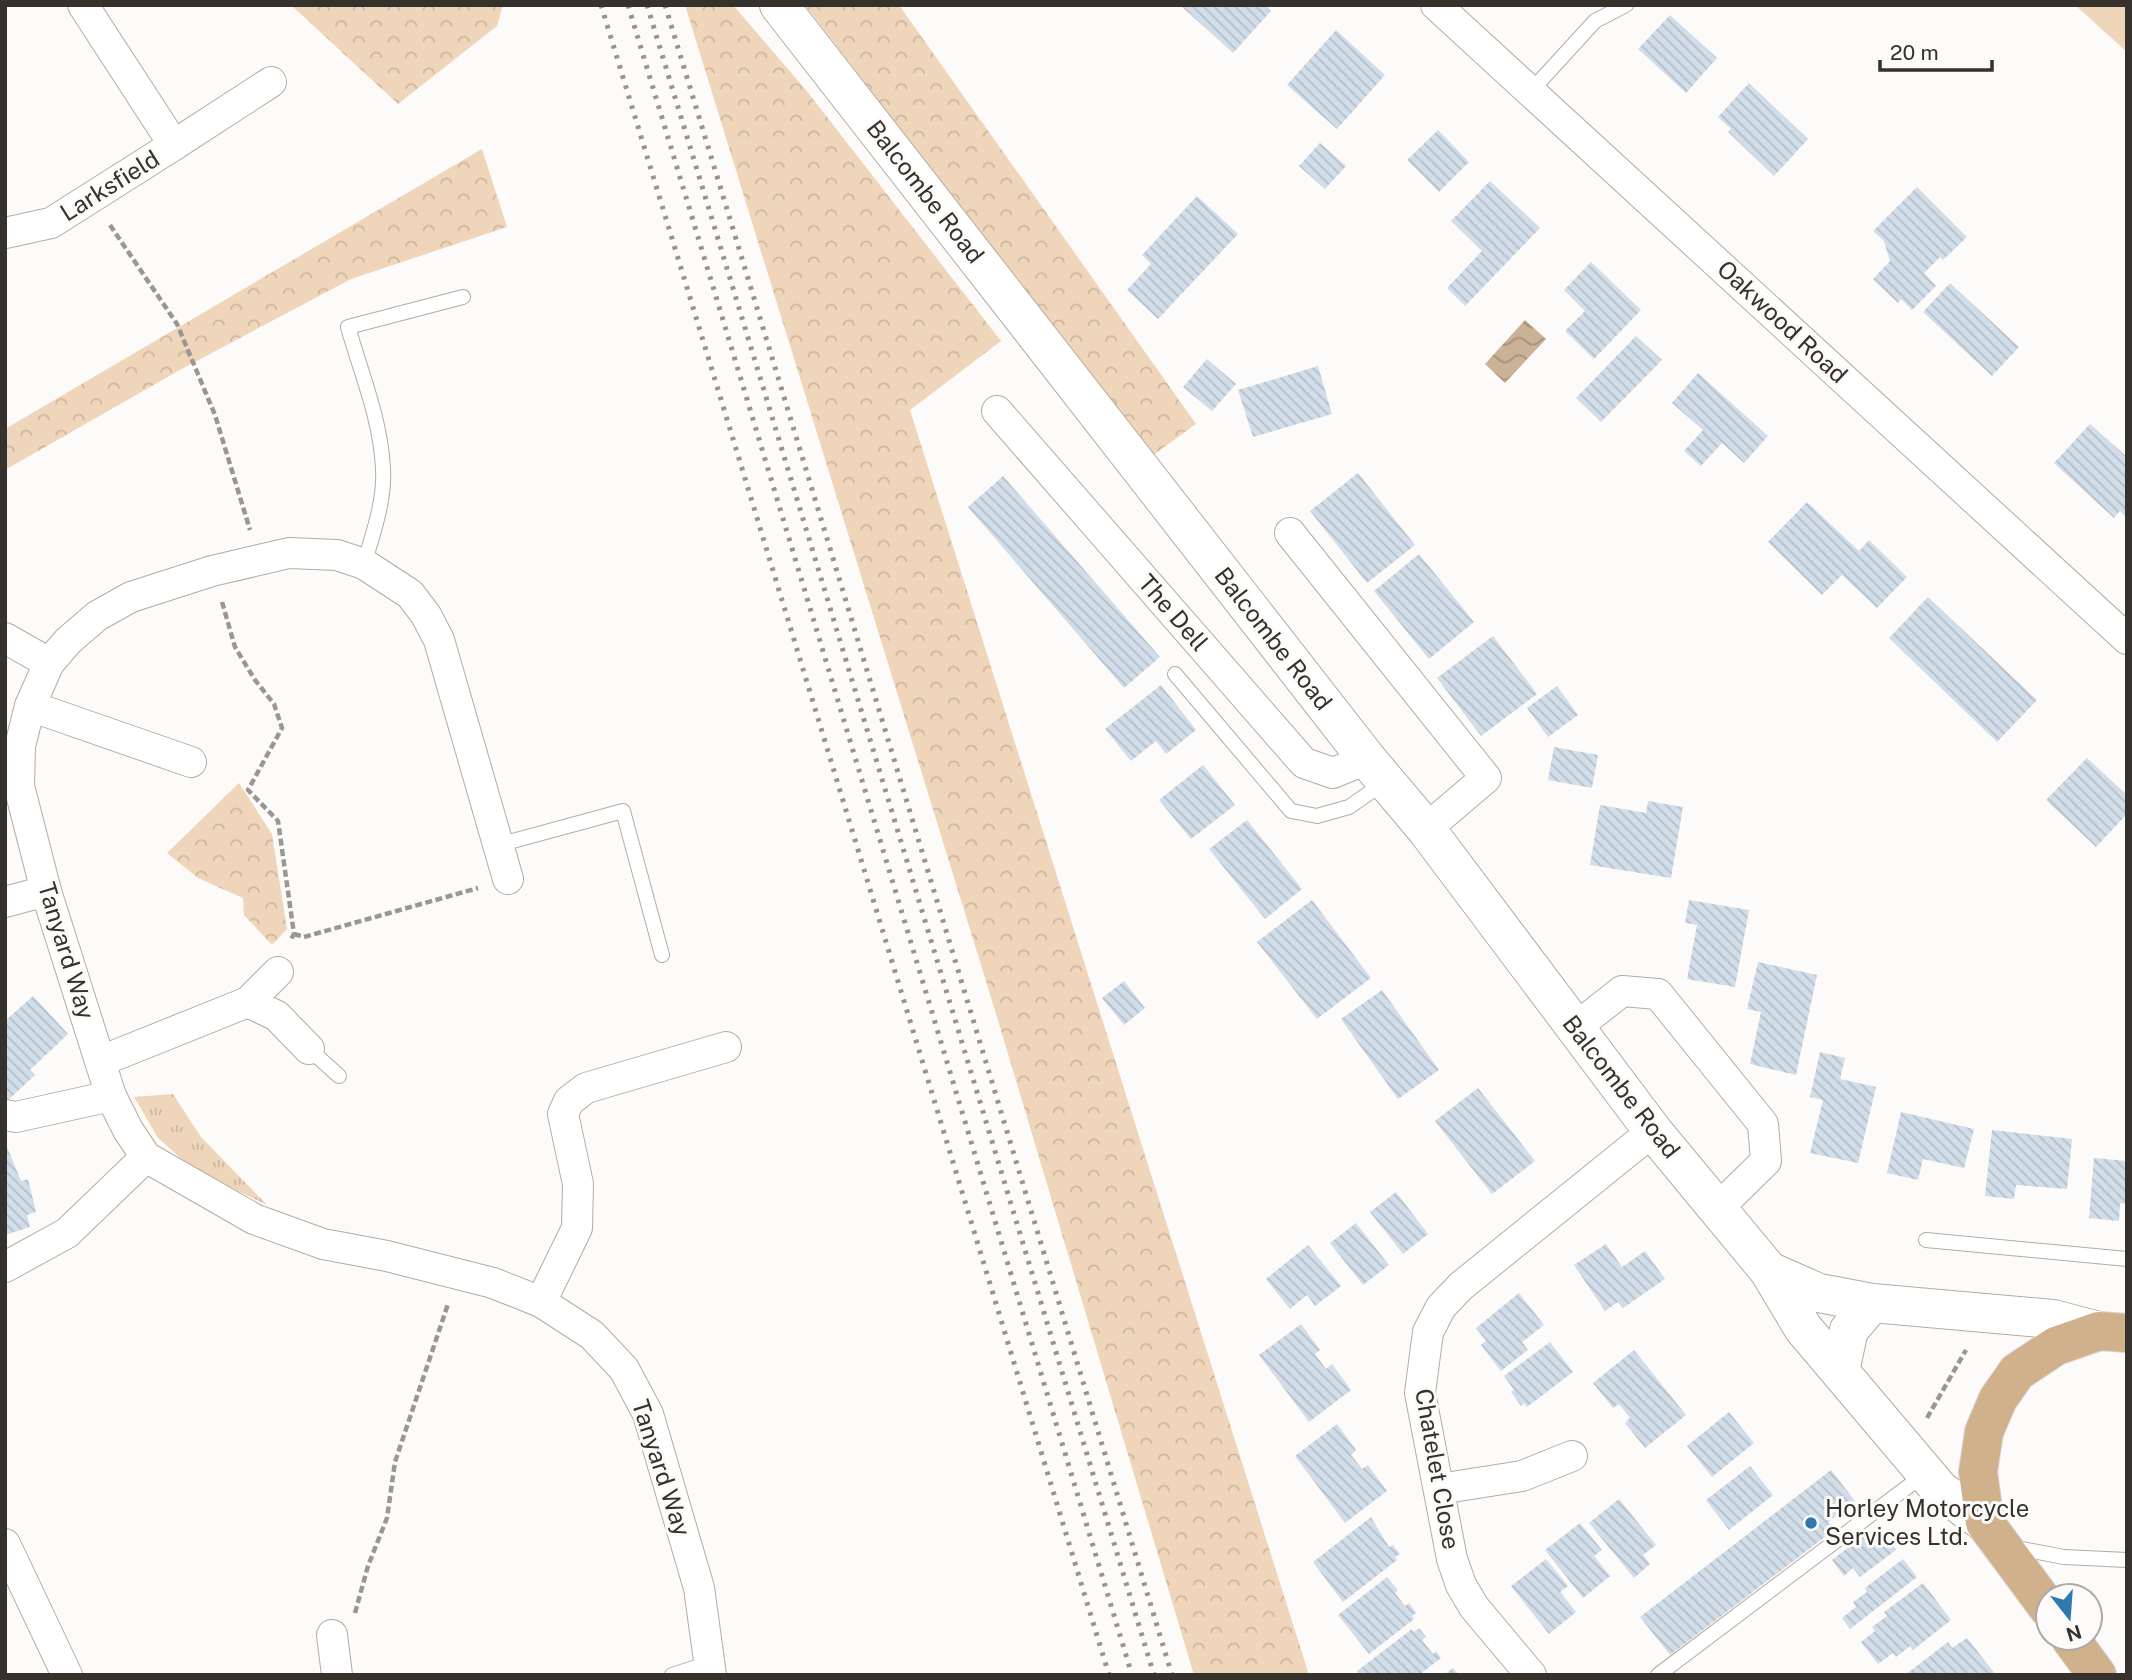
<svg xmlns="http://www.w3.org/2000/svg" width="2132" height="1680" viewBox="0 0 2132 1680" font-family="'Public Sans',sans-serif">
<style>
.grass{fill:url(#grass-tufts)}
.forest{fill:url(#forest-crowns)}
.green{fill:#efd5b9}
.water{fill:url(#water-waves)}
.building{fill:url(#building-back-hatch)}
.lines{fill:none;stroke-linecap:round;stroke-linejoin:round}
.service-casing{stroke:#b6aba0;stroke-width:16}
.minor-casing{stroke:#b6aba0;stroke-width:32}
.secondary-casing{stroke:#b6aba0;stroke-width:40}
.primary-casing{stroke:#d7d6d5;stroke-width:40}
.path{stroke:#9a9793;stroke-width:4.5;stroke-dasharray:7 3.5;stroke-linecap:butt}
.service{stroke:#fff;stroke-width:14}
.minor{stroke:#fff;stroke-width:30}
.secondary{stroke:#fff;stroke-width:38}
.primary{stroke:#d0b18b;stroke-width:38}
.rail{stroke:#969390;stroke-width:5;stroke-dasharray:3.5 7;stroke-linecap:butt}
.poi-dot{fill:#3079ad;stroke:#fdfbf9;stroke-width:2.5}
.labels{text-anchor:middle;stroke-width:6;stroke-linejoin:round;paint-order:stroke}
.street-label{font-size:24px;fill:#35312c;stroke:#fdfbf9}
.poi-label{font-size:24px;fill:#35312c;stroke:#fdfbf9;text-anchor:start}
</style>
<defs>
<pattern id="grass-tufts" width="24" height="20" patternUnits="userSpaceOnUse" patternTransform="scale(1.75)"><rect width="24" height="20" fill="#efd5b9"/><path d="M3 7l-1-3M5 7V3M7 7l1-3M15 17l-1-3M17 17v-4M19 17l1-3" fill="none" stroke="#ceb79f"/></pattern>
<pattern id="forest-crowns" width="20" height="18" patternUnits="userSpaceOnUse" patternTransform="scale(1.75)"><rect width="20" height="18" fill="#efd5b9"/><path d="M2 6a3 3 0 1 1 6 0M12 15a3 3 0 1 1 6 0" fill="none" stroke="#ceb79f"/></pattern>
<pattern id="water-waves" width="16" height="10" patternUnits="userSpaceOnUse" patternTransform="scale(1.75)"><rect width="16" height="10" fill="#cbb195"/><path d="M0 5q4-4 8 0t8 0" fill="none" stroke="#a6917a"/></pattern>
<pattern id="building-back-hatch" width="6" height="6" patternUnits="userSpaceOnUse" patternTransform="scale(1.75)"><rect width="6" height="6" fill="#d1dde8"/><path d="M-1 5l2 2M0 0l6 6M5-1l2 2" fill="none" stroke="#b4bec7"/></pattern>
</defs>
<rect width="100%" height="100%" fill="#fdfbf9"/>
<!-- grass -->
<polygon class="grass" points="173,1094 201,1137 267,1205 194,1170 158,1138 134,1097"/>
<!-- forest -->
<g class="forest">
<polygon points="291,5 503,5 497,26 398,104"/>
<polygon points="685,5 733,5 806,90 1001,341 910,410 1309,1675 1194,1675 997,1017"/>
<polygon points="805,5 899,5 1196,424 1152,456"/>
<polygon points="482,149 507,227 351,279 178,371 5,470 5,429"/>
<polygon points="239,783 272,834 287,929 272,945 244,915 243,898 198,878 167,853"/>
</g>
<!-- green -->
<polygon class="green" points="2075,5 2127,5 2127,52"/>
<!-- water -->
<polygon class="water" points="1525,320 1546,339 1505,383 1485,364"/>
<!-- building -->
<g class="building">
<polygon points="1180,5 1264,5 1271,11 1233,53"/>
<polygon points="1670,15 1717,58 1686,93 1638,49"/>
<polygon points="1336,30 1385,75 1337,129 1287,85"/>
<polygon points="1749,83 1808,139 1774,176 1728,132 1731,129 1718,117"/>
<polygon points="1438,130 1469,162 1439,192 1407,160"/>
<polygon points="1320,143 1346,166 1325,189 1299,166"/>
<polygon points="1490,181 1540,228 1465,306 1447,288 1482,251 1451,221"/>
<polygon points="1917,187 1967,237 1943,260 1940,257 1924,273 1936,286 1912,310 1901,299 1898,303 1873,279 1890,261 1884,241 1873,231"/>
<polygon points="1197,196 1238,234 1158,319 1127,290 1151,264 1142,255"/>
<polygon points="1591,262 1641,310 1594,359 1565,331 1585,311 1564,290"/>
<polygon points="1950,283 2019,347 1992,376 1923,312"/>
<polygon points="1636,336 1662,360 1601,422 1576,398"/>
<polygon points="1207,359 1236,384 1212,411 1183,387"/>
<polygon points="1318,366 1332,414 1253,437 1238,390"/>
<polygon points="1698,373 1768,436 1744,463 1722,443 1701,466 1684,451 1703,430 1672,403"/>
<polygon points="2090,424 2127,457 2127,518 2120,511 2114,518 2054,463"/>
<polygon points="1358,473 1415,545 1367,583 1310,511"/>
<polygon points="1003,476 1160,657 1124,688 968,507"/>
<polygon points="1807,502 1859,551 1869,540 1907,577 1877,608 1842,575 1822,595 1768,542"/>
<polygon points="1419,554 1474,622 1429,659 1374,591"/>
<polygon points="1928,597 2037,700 1997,742 1889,638"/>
<polygon points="1493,636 1537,694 1481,736 1437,678"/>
<polygon points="1161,685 1196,730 1166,754 1156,741 1131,761 1105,729"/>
<polygon points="1557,686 1578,715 1548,737 1527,708"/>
<polygon points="1554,747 1598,755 1592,788 1548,780"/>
<polygon points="2087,758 2127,795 2127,814 2096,847 2046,800"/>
<polygon points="1203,765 1235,805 1191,839 1159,800"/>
<polygon points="1648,801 1683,807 1671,878 1590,865 1600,805 1646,813"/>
<polygon points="1247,820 1302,889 1265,919 1209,849"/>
<polygon points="1312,900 1371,978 1317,1019 1257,942"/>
<polygon points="1689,900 1749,910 1735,987 1687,979 1697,925 1685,923"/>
<polygon points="1758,962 1817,975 1796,1075 1750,1064 1761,1012 1747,1009"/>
<polygon points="1124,981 1145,1008 1124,1025 1102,998"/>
<polygon points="1382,990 1439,1070 1398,1099 1341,1019"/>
<polygon points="33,996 68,1034 30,1070 35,1075 5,1103 5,1021"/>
<polygon points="1820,1052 1845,1058 1840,1079 1876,1087 1858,1163 1810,1153 1823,1100 1810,1097"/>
<polygon points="1478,1088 1535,1161 1492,1194 1435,1121"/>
<polygon points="1901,1112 1974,1129 1964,1168 1923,1159 1918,1180 1887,1173"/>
<polygon points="1992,1130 2072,1139 2067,1189 2016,1185 2014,1199 1985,1196"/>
<polygon points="5,1142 21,1181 28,1179 36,1212 27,1215 30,1227 5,1235"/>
<polygon points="2094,1158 2127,1161 2127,1204 2120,1203 2119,1221 2089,1218"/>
<polygon points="1396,1192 1428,1234 1403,1254 1370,1212"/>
<polygon points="1356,1223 1389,1265 1363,1285 1330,1243"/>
<polygon points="1606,1244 1622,1267 1645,1251 1665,1279 1623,1308 1618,1302 1605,1311 1574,1265"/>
<polygon points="1308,1245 1341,1286 1315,1306 1307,1295 1290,1309 1266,1279"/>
<polygon points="1519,1293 1544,1325 1522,1342 1528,1350 1501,1371 1481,1345 1486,1341 1476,1328"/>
<polygon points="1301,1324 1320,1350 1315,1354 1326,1369 1332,1364 1351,1390 1309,1422 1259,1355"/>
<polygon points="1550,1342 1573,1372 1527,1407 1524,1403 1521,1406 1511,1392 1514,1390 1504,1376"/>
<polygon points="1634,1350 1686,1415 1645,1448 1625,1423 1630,1418 1619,1404 1613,1408 1593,1383"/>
<polygon points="1729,1412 1754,1443 1712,1477 1687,1446"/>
<polygon points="1337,1424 1356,1450 1351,1455 1356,1461 1362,1469 1368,1465 1387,1491 1345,1523 1295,1456"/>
<polygon points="1750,1466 1773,1495 1729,1530 1706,1500"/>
<polygon points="1831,1470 1855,1501 1828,1522 1834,1530 1670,1655 1640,1617"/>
<polygon points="1619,1499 1656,1545 1643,1555 1650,1564 1634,1578 1589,1523"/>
<polygon points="1371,1517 1389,1547 1393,1545 1400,1554 1395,1557 1397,1560 1343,1602 1313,1562"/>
<polygon points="1580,1523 1602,1550 1594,1556 1610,1576 1583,1598 1545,1550"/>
<polygon points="1882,1532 1896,1550 1860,1577 1853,1568 1844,1576 1832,1560 1863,1536 1868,1543"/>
<polygon points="1546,1559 1568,1586 1560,1592 1576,1612 1549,1634 1511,1586"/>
<polygon points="1903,1559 1917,1577 1850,1629 1842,1618 1856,1607 1853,1602 1867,1592 1865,1588"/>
<polygon points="1387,1577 1398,1590 1395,1593 1405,1606 1409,1603 1416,1613 1412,1616 1414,1619 1369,1654 1338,1615"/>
<polygon points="1923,1583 1951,1620 1913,1650 1910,1646 1896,1657 1893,1653 1878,1664 1861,1642 1875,1631 1872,1627 1887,1616 1884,1612"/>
<polygon points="1419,1628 1426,1637 1422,1640 1433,1654 1436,1651 1441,1658 1419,1675 1360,1675 1357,1671 1412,1629 1414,1632"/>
<polygon points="1967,1638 1996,1675 1905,1675 1948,1642 1952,1648"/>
<polygon points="1453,1668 1459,1675 1444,1675"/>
</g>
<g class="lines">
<defs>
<g id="service">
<polyline points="1531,91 1595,21 1626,5"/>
<path d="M364 564C373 534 385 500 383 469 381 420 361 373 348 327L463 297"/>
<polyline points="1175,674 1291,811 1317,816 1349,807 1385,782"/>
<polyline points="498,845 623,811 662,955"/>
<polyline points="309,1049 339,1076"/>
<polyline points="1926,1240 2127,1259"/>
<polyline points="2011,1547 2064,1557 2127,1560"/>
<polyline points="672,1675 709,1663"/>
<polyline points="1658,1675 1926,1473"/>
</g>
<g id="minor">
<polyline points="1436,5 2127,639"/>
<polyline points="174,145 271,82"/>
<polyline points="5,233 51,223 174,145 83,5"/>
<polyline points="997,411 1304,763 1333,773 1367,759"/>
<polyline points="1290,533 1486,778 1426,829"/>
<polyline points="5,638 49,663"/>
<polyline points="30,706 191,762"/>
<polyline points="508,879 439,640 426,615 410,594 364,564 337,555 289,553 212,571 131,597 97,616 68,641 49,663 30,706 20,746 19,786 46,891 111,1096 128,1130 146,1157 254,1219 323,1244 387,1256 493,1283 541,1302 592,1335 624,1369 648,1414 699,1588 711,1675"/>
<polyline points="5,902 46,891"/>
<polyline points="248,1002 277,1016 309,1049"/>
<polyline points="1575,1028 1622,991 1658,994 1763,1124 1766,1161 1718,1208"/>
<polyline points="101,1061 248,1002 278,972"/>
<polyline points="5,1115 16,1117 111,1096"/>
<polyline points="5,1267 67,1233 146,1157"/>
<polyline points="541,1302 577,1228 578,1184 563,1114 569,1101 586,1088 726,1047"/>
<polyline points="1439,1489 1522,1476 1572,1456"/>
<polyline points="5,1544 67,1675"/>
<polyline points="332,1635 337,1675"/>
<polyline points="1531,1675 1474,1607 1461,1585 1452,1559 1420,1393 1428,1332 1441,1307 1461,1286 1653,1131"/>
</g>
<g id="secondary">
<polyline points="779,5 1367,759 1426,829 1653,1131 1769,1271 1803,1328 1940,1490 1985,1523"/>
<polyline points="1769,1271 1819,1293 1872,1303 2053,1319 2099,1331"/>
<polyline points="1840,1371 1849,1330 1872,1303"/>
</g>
<g id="primary">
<polyline points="2048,1608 1985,1523 1978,1472 1984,1432 1998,1399 2017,1372 2056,1346 2099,1331 2127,1333"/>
<polyline points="2070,1638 2097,1675"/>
</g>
</defs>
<!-- service casing -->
<use href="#service" class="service-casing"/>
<!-- minor casing -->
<use href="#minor" class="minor-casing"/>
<!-- secondary casing -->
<use href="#secondary" class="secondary-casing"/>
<!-- primary casing -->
<use href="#primary" class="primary-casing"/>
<!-- path -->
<g class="path">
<polyline points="110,225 177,324 215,415 250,530"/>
<polyline points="222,602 235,647 255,680 274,704 282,728 248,790 278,821 294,934 290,941"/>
<polyline points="294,934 304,937 478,888"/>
<polyline points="1927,1418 1966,1350"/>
<polyline points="355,1613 368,1566 387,1518 395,1462 448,1304"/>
</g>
<!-- service -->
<use href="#service" class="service"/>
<!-- minor -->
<use href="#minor" class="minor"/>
<!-- secondary -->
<use href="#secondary" class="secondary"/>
<!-- primary -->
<use href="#primary" class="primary"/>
<!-- rail -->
<g class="rail">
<polyline points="601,5 1109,1675"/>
<polyline points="628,5 1132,1675"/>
<polyline points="647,5 1154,1675"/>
<polyline points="665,5 1172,1675"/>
</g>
</g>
<!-- markers -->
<circle class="poi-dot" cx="1811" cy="1523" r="7"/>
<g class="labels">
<!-- street labels -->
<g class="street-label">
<text transform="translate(110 186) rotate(-32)" y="8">Larksfield</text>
<text transform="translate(925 192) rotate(52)" y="8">Balcombe Road</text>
<text transform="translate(1782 322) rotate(43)" y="8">Oakwood Road</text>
<text transform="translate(1173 613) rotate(49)" y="8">The Dell</text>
<text transform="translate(1273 639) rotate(52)" y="8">Balcombe Road</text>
<text transform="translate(66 951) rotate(73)" y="8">Tanyard Way</text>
<text transform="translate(1621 1087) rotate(52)" y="8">Balcombe Road</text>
<text transform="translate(661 1468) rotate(72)" y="8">Tanyard Way</text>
<text transform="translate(1437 1469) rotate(80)" y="8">Chatelet Close</text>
</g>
<!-- poi labels -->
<g class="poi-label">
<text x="1825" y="1517">Horley Motorcycle<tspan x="1825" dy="28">Services Ltd.</tspan></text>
</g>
</g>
<!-- border -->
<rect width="2132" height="1680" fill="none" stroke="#35312c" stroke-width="14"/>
<!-- north arrow -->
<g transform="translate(2069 1617) rotate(163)"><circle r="33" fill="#fdfbf9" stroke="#adaaa7" stroke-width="2"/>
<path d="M0-5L12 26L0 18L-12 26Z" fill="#3079ad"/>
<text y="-10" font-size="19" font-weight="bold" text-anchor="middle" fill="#35312c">N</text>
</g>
<!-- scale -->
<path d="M1880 60v10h112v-10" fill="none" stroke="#35312c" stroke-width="3.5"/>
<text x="1890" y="60" font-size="21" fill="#35312c" stroke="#fdfbf9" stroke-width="5" paint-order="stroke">20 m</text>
</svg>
